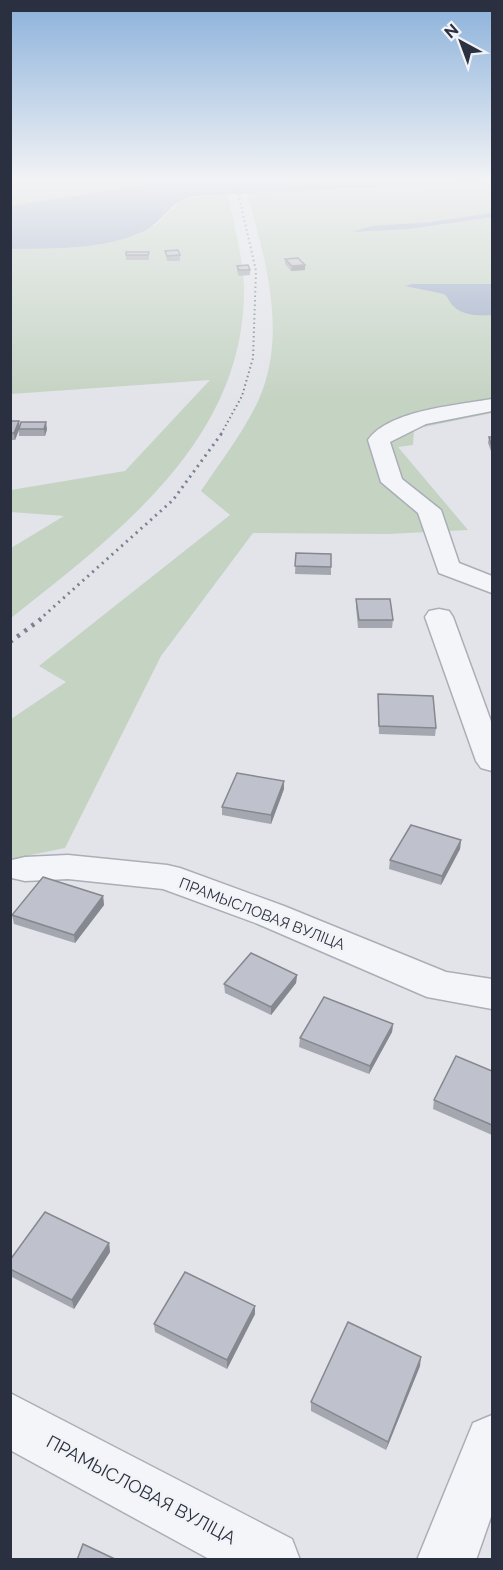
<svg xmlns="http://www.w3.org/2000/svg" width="503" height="1570" viewBox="0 0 503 1570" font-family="Raleway,sans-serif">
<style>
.green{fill:#c5d3c3}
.water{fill:#9fadc7}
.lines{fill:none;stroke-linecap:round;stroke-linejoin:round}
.minor-casing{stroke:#abaeb6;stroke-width:3}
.minor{fill:#f4f5f8;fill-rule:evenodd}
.rail-far2{stroke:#7c8192;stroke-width:2;stroke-dasharray:1.5 3;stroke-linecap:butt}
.rail-far1{stroke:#7c8192;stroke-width:3;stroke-dasharray:2 4.5;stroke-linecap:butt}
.rail{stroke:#7c8192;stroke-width:4.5;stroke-dasharray:3 6;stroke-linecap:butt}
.wall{fill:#a4a7af}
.shaded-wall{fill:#86888f}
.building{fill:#bfc2cc;stroke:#86888f;stroke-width:1.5}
.labels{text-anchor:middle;stroke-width:5;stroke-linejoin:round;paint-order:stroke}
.street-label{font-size:15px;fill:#2b3040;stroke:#f1f3f7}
.near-street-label{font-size:18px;fill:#2b3040;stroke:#f1f3f7}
</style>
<rect width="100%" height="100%" fill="#e2e4e9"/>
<!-- green -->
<g class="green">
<polygon points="10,179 176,179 11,206"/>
<path d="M492 181V413L414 429 413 445 398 447 468 530 388 534 253 533 161 656 65 848 11 859V719L66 682 39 666 230 515 201 491C221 461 244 432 259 399 288 333 265 258 247 193Z"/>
<path d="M228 194C234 225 243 257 244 288 245 440 118 533 11 618V548L64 516 11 512V490L125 471 210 380 11 394V249L78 246 114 241 154 226 184 198Z"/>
</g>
<!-- water -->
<g class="water">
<path d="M176 179H492V181L193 196C171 200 163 222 144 231 103 250 55 248 11 249V206Z"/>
<polygon points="492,213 492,217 409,229 352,232 372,226 432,222"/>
<path d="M412 284H492V315C480 316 463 316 453 306 449 302 449 298 444 294L405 286Z"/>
</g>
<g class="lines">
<defs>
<g id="minor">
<path d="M492 399V411L426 424 390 442 402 479 441 510 459 563 492 576V593L439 573 418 513 381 482 368 440C389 410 458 405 492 399Z"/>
<polygon points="439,609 449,611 453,617 492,724 492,771 481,768 476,761 425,617 429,611"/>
<polygon points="68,855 167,865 180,868 284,906 446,972 492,979 492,1009 427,997 258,924 163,889 68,879 25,881 12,878 10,863 12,860 25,857"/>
<polygon points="10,1393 292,1539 300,1560 211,1560 10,1450"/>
<polygon points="492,1415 492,1514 476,1560 417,1560 473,1423"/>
</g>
</defs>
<!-- minor casing -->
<use href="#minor" class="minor-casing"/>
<!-- minor -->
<use href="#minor" class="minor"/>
<!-- rail-far2 -->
<polyline class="rail-far2" points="221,434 242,396 253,358 256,271 235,179"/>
<!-- rail-far1 -->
<polyline class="rail-far1" points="39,620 173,500 222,433"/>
<!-- rail -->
<polyline class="rail" points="10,642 41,619"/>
</g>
<!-- wall -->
<g class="wall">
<polygon points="165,251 180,255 180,261 167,261"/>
<polygon points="149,252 149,260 126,260 126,255"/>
<polygon points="285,259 305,270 291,271 285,264"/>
<polygon points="237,266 250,270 250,275 239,276 237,271"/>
<polygon points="10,421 20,426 47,429 45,436 19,436 19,431 15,440 10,440"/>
<polygon points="489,437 492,437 492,454 488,443"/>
<polygon points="296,553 331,554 331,575 295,574"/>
<polygon points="356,599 393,620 392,628 358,628 356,607"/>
<polygon points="378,694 436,728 435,736 379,734"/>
<polygon points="284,789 271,824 222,815 222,807"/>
<polygon points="461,840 460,849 441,885 389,869 390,860"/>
<polygon points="103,896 104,905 75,943 14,924 12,915"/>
<polygon points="297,975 296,983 271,1015 225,993 224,984"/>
<polygon points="393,1024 392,1032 369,1074 299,1047 300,1038"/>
<polygon points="492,1071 492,1135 433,1109 434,1100"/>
<polygon points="109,1243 110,1252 74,1309 10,1276 10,1260"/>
<polygon points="255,1314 227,1369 155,1332 154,1324"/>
<polygon points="420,1366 386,1450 311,1411 311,1402"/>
</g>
<!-- shaded-wall -->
<g class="shaded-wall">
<polygon points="305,265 305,270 291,271 292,266"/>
<polygon points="19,421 20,428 19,429 15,440 14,433"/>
<polygon points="46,422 47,429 45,436 44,429"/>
<polygon points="284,781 284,789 271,824 271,815"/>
<polygon points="461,840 460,849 441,885 442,876"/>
<polygon points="103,896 104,905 75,943 74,935"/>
<polygon points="297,975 296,983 271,1015 271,1007"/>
<polygon points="393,1024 392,1032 369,1074 370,1066"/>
<polygon points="109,1243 110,1252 74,1309 72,1300"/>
<polygon points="255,1306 255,1314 227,1369 227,1360"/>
<polygon points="421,1357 420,1366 386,1450 388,1442"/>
</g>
<!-- building -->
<g class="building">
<polygon points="178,250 180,255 167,256 165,251"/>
<polygon points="126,252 149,252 148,255 126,255"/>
<polygon points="298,258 305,265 292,266 285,259"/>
<polygon points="248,265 250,270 239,270 237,266"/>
<polygon points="10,421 19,421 14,433 10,433"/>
<polygon points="21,422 46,422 44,429 19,429"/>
<polygon points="489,437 492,437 492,447"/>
<polygon points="296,553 331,554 331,567 295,566"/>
<polygon points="356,599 390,599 393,620 359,620"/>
<polygon points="378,694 433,696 436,728 379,726"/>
<polygon points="237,773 284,781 271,815 222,807"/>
<polygon points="411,825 461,840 442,876 390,860"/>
<polygon points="43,877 103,896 74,935 12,915"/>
<polygon points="251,953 297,975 271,1007 224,984"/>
<polygon points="324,997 393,1024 370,1066 300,1038"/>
<polygon points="456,1056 492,1071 492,1125 434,1100"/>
<polygon points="45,1212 109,1243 72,1300 10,1269 10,1260"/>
<polygon points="185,1272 255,1306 227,1360 154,1324"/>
<polygon points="348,1322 421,1357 388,1442 311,1402"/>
<polygon points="83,1544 117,1560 77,1560"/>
</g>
<!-- sky -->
<linearGradient id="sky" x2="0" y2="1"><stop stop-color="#8bb1db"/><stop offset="0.45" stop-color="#f2f3f5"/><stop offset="1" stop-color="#f2f3f5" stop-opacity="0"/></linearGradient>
<rect width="503" height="399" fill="url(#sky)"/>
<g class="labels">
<!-- street labels -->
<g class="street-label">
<text transform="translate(262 914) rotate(21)" y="5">ПРАМЫСЛОВАЯ ВУЛІЦА</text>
</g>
<!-- near-street labels -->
<g class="near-street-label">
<text transform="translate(141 1490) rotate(28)" y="6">ПРАМЫСЛОВАЯ ВУЛІЦА</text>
</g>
</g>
<!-- border -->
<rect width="503" height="1570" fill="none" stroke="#2b3040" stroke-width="24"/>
<!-- north arrow -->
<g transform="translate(461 42) rotate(319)" stroke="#f1f3f7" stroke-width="4.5" paint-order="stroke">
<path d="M0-4.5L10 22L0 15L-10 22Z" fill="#2b3040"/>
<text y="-9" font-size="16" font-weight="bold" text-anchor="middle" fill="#2b3040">N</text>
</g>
</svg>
